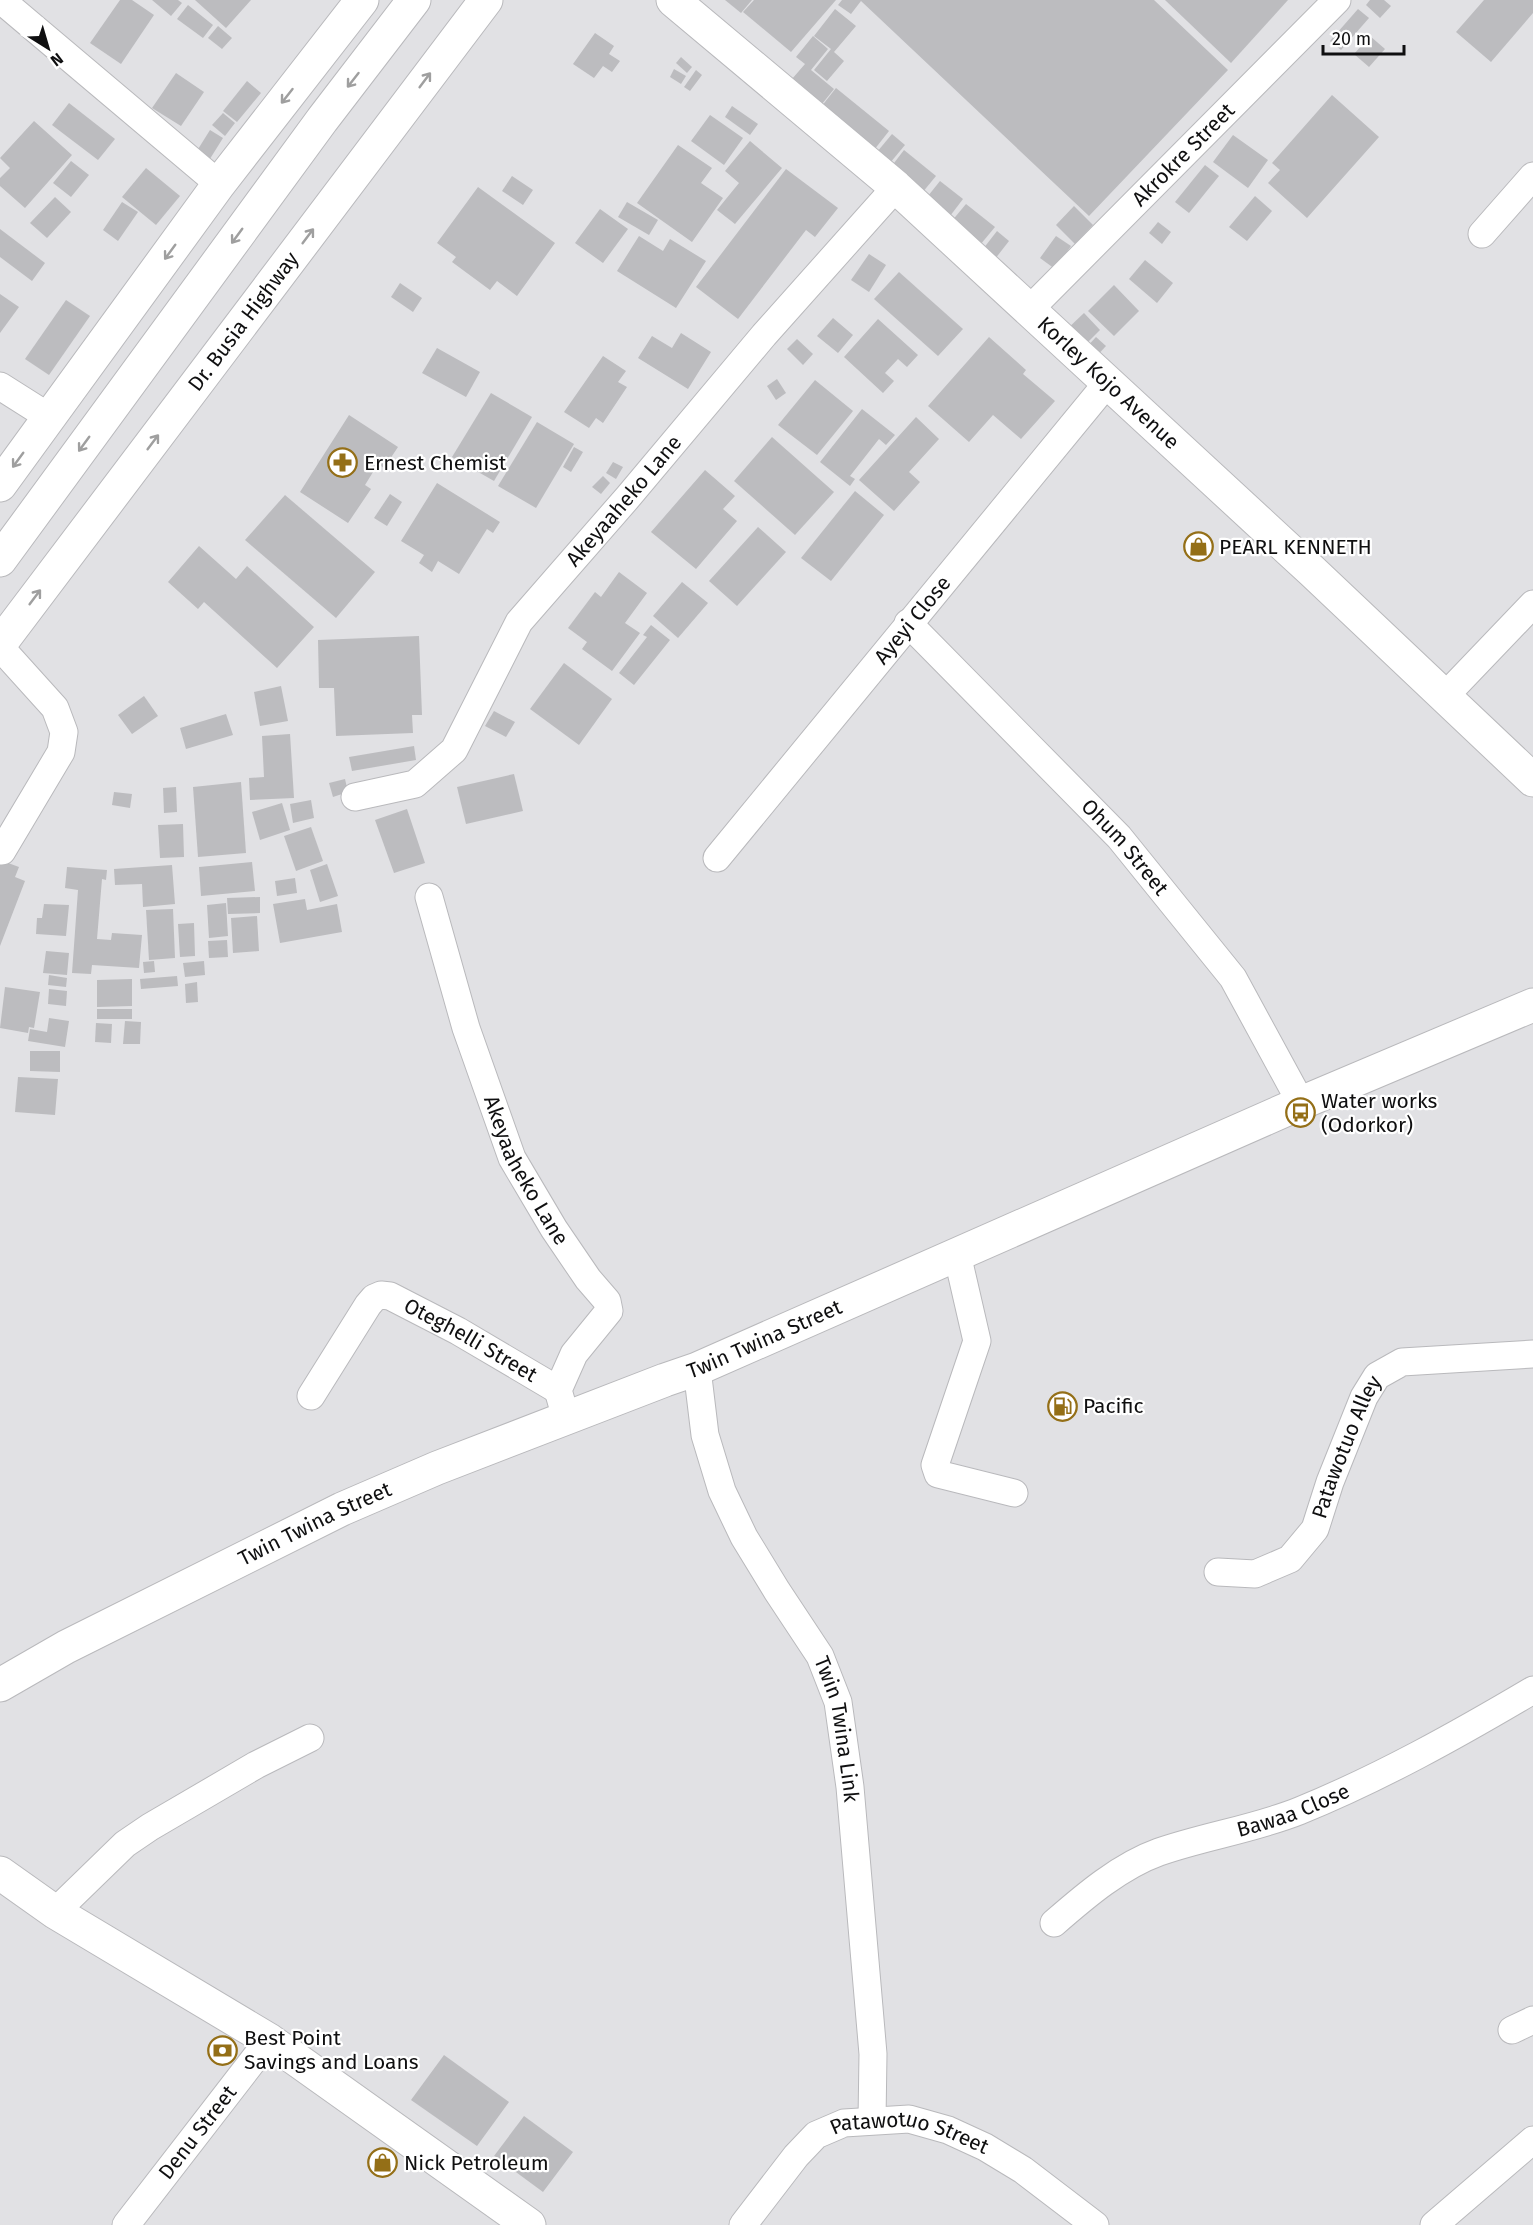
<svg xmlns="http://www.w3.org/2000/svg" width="1533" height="2225" viewBox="0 0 1533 2225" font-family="'Fira Sans',sans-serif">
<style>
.building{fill:#bcbcbf}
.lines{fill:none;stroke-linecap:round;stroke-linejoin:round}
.street-casing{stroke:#b9b9bc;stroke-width:29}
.secondary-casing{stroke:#b9b9bc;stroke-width:35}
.highway-casing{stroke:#b9b9bc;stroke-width:35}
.street{stroke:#fff;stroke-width:27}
.secondary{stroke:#fff;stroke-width:33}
.highway{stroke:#fff;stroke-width:33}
.oneway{stroke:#9f9f9f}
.labels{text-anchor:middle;stroke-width:4.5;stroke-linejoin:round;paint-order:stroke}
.street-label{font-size:21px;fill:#0f0f10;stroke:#fff}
.poi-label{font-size:21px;fill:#0f0f10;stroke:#fff;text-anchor:start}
</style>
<rect width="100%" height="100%" fill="#e1e1e4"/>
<!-- building -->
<g class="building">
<polygon points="120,0 132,0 154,15 121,64 90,43"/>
<polygon points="152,0 178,0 182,3 171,16"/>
<polygon points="195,0 251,0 226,28"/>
<polygon points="725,0 752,0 741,13"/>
<polygon points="754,0 836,0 791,52 743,12"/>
<polygon points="842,0 1154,0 1228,70 1089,216 861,1 851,14 838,5"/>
<polygon points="1165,0 1288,0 1231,63"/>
<polygon points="1370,0 1384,0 1391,6 1380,18 1366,5"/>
<polygon points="1484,0 1533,0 1533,13 1491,62 1456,32"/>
<polygon points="188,5 213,25 203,38 177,19"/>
<polygon points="835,9 856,26 834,52 844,61 827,81 814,70 831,49 814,36"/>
<polygon points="1358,9 1369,18 1341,50 1330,41"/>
<polygon points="218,26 232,38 222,49 208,38"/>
<polygon points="595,33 614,46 609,54 620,61 612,72 603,66 594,78 573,64"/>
<polygon points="813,36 828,49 811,70 834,89 822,104 792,79 805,64 796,57"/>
<polygon points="1370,36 1385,49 1369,67 1354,54"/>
<polygon points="681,57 692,67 687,73 676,63"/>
<polygon points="674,69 686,76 681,84 670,77"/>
<polygon points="696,70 702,75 690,91 684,87"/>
<polygon points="176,73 204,92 181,126 152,108"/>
<polygon points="247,81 261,93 237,122 223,111"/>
<polygon points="836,88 889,131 874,150 821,107"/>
<polygon points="1332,95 1379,137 1307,218 1268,183 1280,170 1272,163"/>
<polygon points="69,103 115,139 98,160 52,125"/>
<polygon points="732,106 758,124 750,135 725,117"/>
<polygon points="223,113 235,123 225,136 212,125"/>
<polygon points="710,115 743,138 724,165 691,141"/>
<polygon points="34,121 72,155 25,208 0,186 0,178 10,168 0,158"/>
<polygon points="210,130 223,138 208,162 195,154"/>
<polygon points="892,134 905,145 890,163 877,152"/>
<polygon points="1233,135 1268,160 1248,188 1213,162"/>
<polygon points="750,141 782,168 735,224 717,210 739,183 725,171"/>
<polygon points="678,145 712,168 701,183 723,198 692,242 637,203"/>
<polygon points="904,150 936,176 922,193 891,167"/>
<polygon points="71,161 89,175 71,197 53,183"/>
<polygon points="1205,165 1219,176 1189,213 1175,202"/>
<polygon points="146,168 180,196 156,225 122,197"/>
<polygon points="786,169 838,208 815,237 806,230 738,319 696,287"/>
<polygon points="512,176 533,190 523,205 502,191"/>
<polygon points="940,181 963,199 947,220 924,201"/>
<polygon points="478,187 555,243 517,296 497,281 490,290 452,262 456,257 437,243"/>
<polygon points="1255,196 1272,211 1247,241 1229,227"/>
<polygon points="55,197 71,212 47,238 30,223"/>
<polygon points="122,202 138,212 118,241 103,230"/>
<polygon points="627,202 658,220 649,235 618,217"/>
<polygon points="966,204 995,227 980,245 951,222"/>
<polygon points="1074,206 1093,225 1075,244 1056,225"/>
<polygon points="600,209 628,229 603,263 575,243"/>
<polygon points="1158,222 1171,232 1162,244 1149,233"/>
<polygon points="0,229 45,263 32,281 0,257"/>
<polygon points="997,231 1009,241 995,259 983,249"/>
<polygon points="639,236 663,251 670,239 706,261 676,308 617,271"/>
<polygon points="1056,236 1071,246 1055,269 1040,258"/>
<polygon points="869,254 886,265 869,292 851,280"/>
<polygon points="1145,260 1173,283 1157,303 1129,279"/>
<polygon points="899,272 963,329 938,356 874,299"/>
<polygon points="400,283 422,298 413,312 391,297"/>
<polygon points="1114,285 1139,311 1114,336 1088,311"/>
<polygon points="0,294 19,307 0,333"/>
<polygon points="66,300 90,316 49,375 25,359"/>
<polygon points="1084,313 1100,330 1081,349 1064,332"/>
<polygon points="833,318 853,335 838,353 817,336"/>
<polygon points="878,319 918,355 907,367 898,359 885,373 894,381 883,393 844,357"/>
<polygon points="681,333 711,352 688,389 638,358 652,336 672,348"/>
<polygon points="989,337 1026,370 1023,374 1055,401 1021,439 993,415 969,442 928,406"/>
<polygon points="1096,337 1106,346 1094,359 1084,350"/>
<polygon points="797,339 813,354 803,365 787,349"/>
<polygon points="437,348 480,372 466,397 422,373"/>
<polygon points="603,356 626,371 618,382 627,387 603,423 596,418 589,428 564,412"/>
<polygon points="777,379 786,393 776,400 767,386"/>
<polygon points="815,380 853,411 817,455 778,425"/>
<polygon points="491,393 532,417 494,481 452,457"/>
<polygon points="862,409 895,435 886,445 879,439 850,476 855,479 850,486 820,462"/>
<polygon points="349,415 398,447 384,468 378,464 365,485 371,489 348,523 300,492"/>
<polygon points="916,417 939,439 909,472 920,482 894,511 859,480"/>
<polygon points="537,422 574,444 536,508 498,486"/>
<polygon points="772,437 834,492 795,535 734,481"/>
<polygon points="574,447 583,452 571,472 563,467"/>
<polygon points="613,462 623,467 616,479 606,473"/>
<polygon points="705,470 735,496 723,509 737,521 696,569 651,532"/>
<polygon points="603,476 610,483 601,494 592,487"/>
<polygon points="437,483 500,522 493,533 487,529 459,574 438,561 432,572 419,563 424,555 401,541"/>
<polygon points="855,491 884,515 831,581 801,558"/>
<polygon points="390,494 402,502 387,526 374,518"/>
<polygon points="285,495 375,572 336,618 245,540"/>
<polygon points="758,527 786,552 737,606 709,581"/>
<polygon points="199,546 236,579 247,566 314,627 277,668 204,602 198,609 168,582"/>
<polygon points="619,572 647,593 625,623 640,633 612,671 582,649 587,642 568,628 595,592 601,597"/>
<polygon points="682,582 708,603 678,638 653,616"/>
<polygon points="651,625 670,640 634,685 619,673 647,637 643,635"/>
<polygon points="419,636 422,715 412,715 413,733 336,736 334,688 319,688 318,640"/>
<polygon points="564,663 612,699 579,745 530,709"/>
<polygon points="281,686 288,721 260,726 254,692"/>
<polygon points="144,696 158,716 132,734 118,715"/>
<polygon points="494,711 515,722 506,737 485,726"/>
<polygon points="226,714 233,735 186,749 180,728"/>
<polygon points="290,734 294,798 250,800 249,778 264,777 262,736"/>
<polygon points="414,746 416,760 352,771 349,757"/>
<polygon points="514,774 523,811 466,824 457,787"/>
<polygon points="345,779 348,792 333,797 329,783"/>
<polygon points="241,782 246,853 198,857 193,787"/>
<polygon points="176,787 177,812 164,813 163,788"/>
<polygon points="114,792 132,794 130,808 112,805"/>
<polygon points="311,800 314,818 293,823 290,804"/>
<polygon points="282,803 290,830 260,840 252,812"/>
<polygon points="407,809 425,863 394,873 375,820"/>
<polygon points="183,824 184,857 160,858 158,825"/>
<polygon points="311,827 323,861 296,871 284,836"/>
<polygon points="0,860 19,867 15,877 25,881 0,946"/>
<polygon points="252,862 255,891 201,896 199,867"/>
<polygon points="327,864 338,896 320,902 310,870"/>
<polygon points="172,865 175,904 143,907 142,884 115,885 114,869"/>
<polygon points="67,867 107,870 106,880 102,879 97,939 111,940 112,933 142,935 139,968 92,965 91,974 72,973 78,890 65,888"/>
<polygon points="295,878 297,893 277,896 275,881"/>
<polygon points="260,897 260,913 228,914 227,898"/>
<polygon points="305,899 307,910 337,904 342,932 280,943 273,904"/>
<polygon points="226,903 228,936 209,938 207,905"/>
<polygon points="44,904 69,905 66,936 36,934 37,918 42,918"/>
<polygon points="173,909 175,958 149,960 146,910"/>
<polygon points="257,916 259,951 233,953 231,918"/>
<polygon points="194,923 195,956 180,957 178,924"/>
<polygon points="227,940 228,957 209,958 208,941"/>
<polygon points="46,951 69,953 67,975 43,973"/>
<polygon points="154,961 155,972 144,973 143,962"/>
<polygon points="204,961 205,975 185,977 183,963"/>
<polygon points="49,975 67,978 66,987 48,985"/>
<polygon points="177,976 178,986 141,989 140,979"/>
<polygon points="132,979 132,1006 97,1007 97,980"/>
<polygon points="197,982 198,1002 186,1003 185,984"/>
<polygon points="5,987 40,992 34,1028 29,1027 28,1033 0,1028"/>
<polygon points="49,989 67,991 66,1006 48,1004"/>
<rect x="97" y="1009" width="35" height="10"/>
<polygon points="49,1018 69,1021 65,1047 28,1041 30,1029 47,1032"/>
<polygon points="125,1021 141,1022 140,1044 123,1044"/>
<polygon points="96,1023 112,1024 111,1043 95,1042"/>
<polygon points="30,1051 60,1051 60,1072 30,1071"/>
<polygon points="18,1077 58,1079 55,1115 15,1112"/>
<polygon points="444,2055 509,2102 477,2146 411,2100"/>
<polygon points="524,2116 573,2152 543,2192 494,2156"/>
</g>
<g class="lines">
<defs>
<g id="street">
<polyline points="1,0 219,184"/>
<polyline points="1482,234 1533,176"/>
<path id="s1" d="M1029 310 1337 0"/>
<polyline points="0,386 49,417"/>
<path id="s2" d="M908 623 1119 837 1233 978 1301 1103"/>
<polyline points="0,647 55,708 64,732 61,752 2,851"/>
<polyline points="1445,696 1533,604"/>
<path id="s3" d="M355 797 415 784 454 750 519 622 628 497 764 335 896 187"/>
<path id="s4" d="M717 858 1108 382"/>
<path id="s5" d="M429 897 466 1028 512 1158 554 1229 588 1279 607 1301 609 1311 574 1354 558 1390 566 1418"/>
<polyline points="957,1254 977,1341 935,1465 938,1474 1014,1493"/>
<path id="s6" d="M697 1369 705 1435 722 1491 744 1537 777 1591 820 1656 838 1702 850 1787 873 2054 872 2120"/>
<path id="s7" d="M311 1396 368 1305 374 1298 381 1295 390 1296 458 1331 558 1390"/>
<path id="s8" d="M1218 1572 1255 1574 1290 1559 1315 1529 1330 1482 1364 1397 1377 1376 1402 1362 1533 1354"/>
<polyline points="55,1912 125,1844 150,1827 256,1765 310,1738"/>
<path id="s9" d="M1054 1923C1085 1896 1120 1866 1159 1852 1205 1836 1254 1829 1299 1811 1380 1778 1457 1735 1533 1690"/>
<polyline points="1512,2030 1533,2020"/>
<path id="s10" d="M126 2225 269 2040"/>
<path id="s11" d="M743 2225 796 2156 816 2135 844 2123 909 2119 948 2130 985 2147 1023 2170 1095 2225"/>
<polyline points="1434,2225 1533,2140"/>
</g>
<g id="secondary">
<path id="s12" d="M673 0 896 187 1312 571 1533 780"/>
<polyline points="0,485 219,184 362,0"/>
<path id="s13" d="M0 1685 66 1647 342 1509 437 1468 665 1380 697 1369 1301 1103 1533 1005"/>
<polyline points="0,1873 55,1912 269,2040 529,2225"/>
</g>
<g id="highway">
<polyline points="0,560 322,120 414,0"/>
<path id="s14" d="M0 644 486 0"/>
</g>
</defs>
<!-- street casing -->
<use href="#street" class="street-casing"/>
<!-- secondary casing -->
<use href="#secondary" class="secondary-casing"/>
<!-- highway casing -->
<use href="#highway" class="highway-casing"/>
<!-- street -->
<use href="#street" class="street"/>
<!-- secondary -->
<use href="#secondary" class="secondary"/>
<!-- highway -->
<use href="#highway" class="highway"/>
</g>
<!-- one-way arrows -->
<defs><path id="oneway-shaft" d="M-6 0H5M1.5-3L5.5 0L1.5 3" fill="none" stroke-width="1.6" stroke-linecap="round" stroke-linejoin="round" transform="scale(1.5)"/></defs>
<g class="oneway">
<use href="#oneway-shaft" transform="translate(353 80) rotate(128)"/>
<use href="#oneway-shaft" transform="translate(425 80) rotate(-53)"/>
<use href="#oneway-shaft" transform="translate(287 96) rotate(128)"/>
<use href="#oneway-shaft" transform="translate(237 236) rotate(126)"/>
<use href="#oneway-shaft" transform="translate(308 236) rotate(-53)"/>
<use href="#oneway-shaft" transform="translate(170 252) rotate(126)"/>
<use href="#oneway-shaft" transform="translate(153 442) rotate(-53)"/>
<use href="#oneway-shaft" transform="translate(84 444) rotate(126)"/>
<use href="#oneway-shaft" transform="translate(18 460) rotate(126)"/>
<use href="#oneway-shaft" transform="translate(35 597) rotate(-53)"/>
</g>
<!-- icons -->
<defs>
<symbol id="pharmacy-ring" viewBox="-11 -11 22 22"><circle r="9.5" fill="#fff" stroke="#946f17" stroke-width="1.5"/><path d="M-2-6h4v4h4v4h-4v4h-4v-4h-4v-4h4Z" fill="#946f17"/></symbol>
<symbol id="shop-ring" viewBox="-11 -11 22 22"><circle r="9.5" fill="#fff" stroke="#946f17" stroke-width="1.5"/><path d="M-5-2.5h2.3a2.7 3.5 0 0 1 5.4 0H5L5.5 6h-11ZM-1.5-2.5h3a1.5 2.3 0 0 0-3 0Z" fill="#946f17"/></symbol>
<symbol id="bus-ring" viewBox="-11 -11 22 22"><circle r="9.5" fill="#fff" stroke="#946f17" stroke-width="1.5"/><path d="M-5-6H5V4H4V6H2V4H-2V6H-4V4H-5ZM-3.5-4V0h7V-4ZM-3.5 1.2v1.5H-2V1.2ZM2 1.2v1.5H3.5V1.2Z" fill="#946f17"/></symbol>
<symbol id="fuel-ring" viewBox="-11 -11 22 22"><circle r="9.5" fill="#fff" stroke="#946f17" stroke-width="1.5"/><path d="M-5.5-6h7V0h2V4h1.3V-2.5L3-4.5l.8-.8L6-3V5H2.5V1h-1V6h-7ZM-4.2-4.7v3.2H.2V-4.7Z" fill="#946f17"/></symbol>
<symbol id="bank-ring" viewBox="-11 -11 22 22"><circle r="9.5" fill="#fff" stroke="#946f17" stroke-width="1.5"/><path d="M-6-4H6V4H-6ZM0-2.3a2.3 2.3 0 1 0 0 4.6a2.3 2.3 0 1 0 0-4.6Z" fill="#946f17"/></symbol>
</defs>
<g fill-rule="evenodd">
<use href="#pharmacy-ring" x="326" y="446" width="33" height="33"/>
<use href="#shop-ring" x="1182" y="530" width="33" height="33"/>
<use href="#bus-ring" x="1284" y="1096" width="33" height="33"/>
<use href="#fuel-ring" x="1046" y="1390" width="33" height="33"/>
<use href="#bank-ring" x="206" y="2034" width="33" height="33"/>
<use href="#shop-ring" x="366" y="2146" width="33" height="33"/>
</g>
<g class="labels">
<!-- street labels -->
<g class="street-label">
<text dy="7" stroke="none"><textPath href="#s1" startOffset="219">Akrokre Street</textPath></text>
<text dy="7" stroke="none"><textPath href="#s14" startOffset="404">Dr. Busia Highway</textPath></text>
<text dy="7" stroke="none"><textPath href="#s12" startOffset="580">Korley Kojo Avenue</textPath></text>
<text dy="7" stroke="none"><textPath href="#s3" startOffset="417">Akeyaaheko Lane</textPath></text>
<text dy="7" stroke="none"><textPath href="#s4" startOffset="308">Ayeyi Close</textPath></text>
<text dy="7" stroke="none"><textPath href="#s2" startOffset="312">Ohum Street</textPath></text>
<text dy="7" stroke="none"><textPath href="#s5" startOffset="291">Akeyaaheko Lane</textPath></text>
<text dy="7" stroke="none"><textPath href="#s13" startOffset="840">Twin Twina Street</textPath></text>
<text dy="7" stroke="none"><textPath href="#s7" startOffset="225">Oteghelli Street</textPath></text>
<text dy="7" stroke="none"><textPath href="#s8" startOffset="202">Patawotuo Alley</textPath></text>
<text dy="7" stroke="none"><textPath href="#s13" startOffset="354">Twin Twina Street</textPath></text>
<text dy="7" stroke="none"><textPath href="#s6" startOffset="393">Twin Twina Link</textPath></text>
<text dy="7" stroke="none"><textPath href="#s9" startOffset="268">Bawaa Close</textPath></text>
<text dy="7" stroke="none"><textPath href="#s10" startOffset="117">Denu Street</textPath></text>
<text dy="7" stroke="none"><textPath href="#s11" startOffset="214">Patawotuo Street</textPath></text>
</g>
<!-- poi labels -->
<g class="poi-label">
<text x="364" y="470">Ernest Chemist</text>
<text x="1219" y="554">PEARL KENNETH</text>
<text x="1321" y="1108">Water works<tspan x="1321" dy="24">(Odorkor)</tspan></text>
<text x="1083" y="1413">Pacific</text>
<text x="244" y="2045">Best Point<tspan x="244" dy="24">Savings and Loans</tspan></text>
<text x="404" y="2170">Nick Petroleum</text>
</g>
</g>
<!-- north arrow -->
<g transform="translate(48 48) rotate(143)" stroke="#ffffff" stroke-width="4.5" paint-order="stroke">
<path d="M0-4.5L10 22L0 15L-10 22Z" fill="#0f0f10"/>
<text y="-9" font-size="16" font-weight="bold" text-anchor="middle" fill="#0f0f10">N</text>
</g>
<!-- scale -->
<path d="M1323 45v9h81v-9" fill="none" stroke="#0f0f10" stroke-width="3"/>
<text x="1332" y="45" font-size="18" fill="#0f0f10" stroke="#ffffff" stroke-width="4.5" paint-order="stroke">20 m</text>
</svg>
